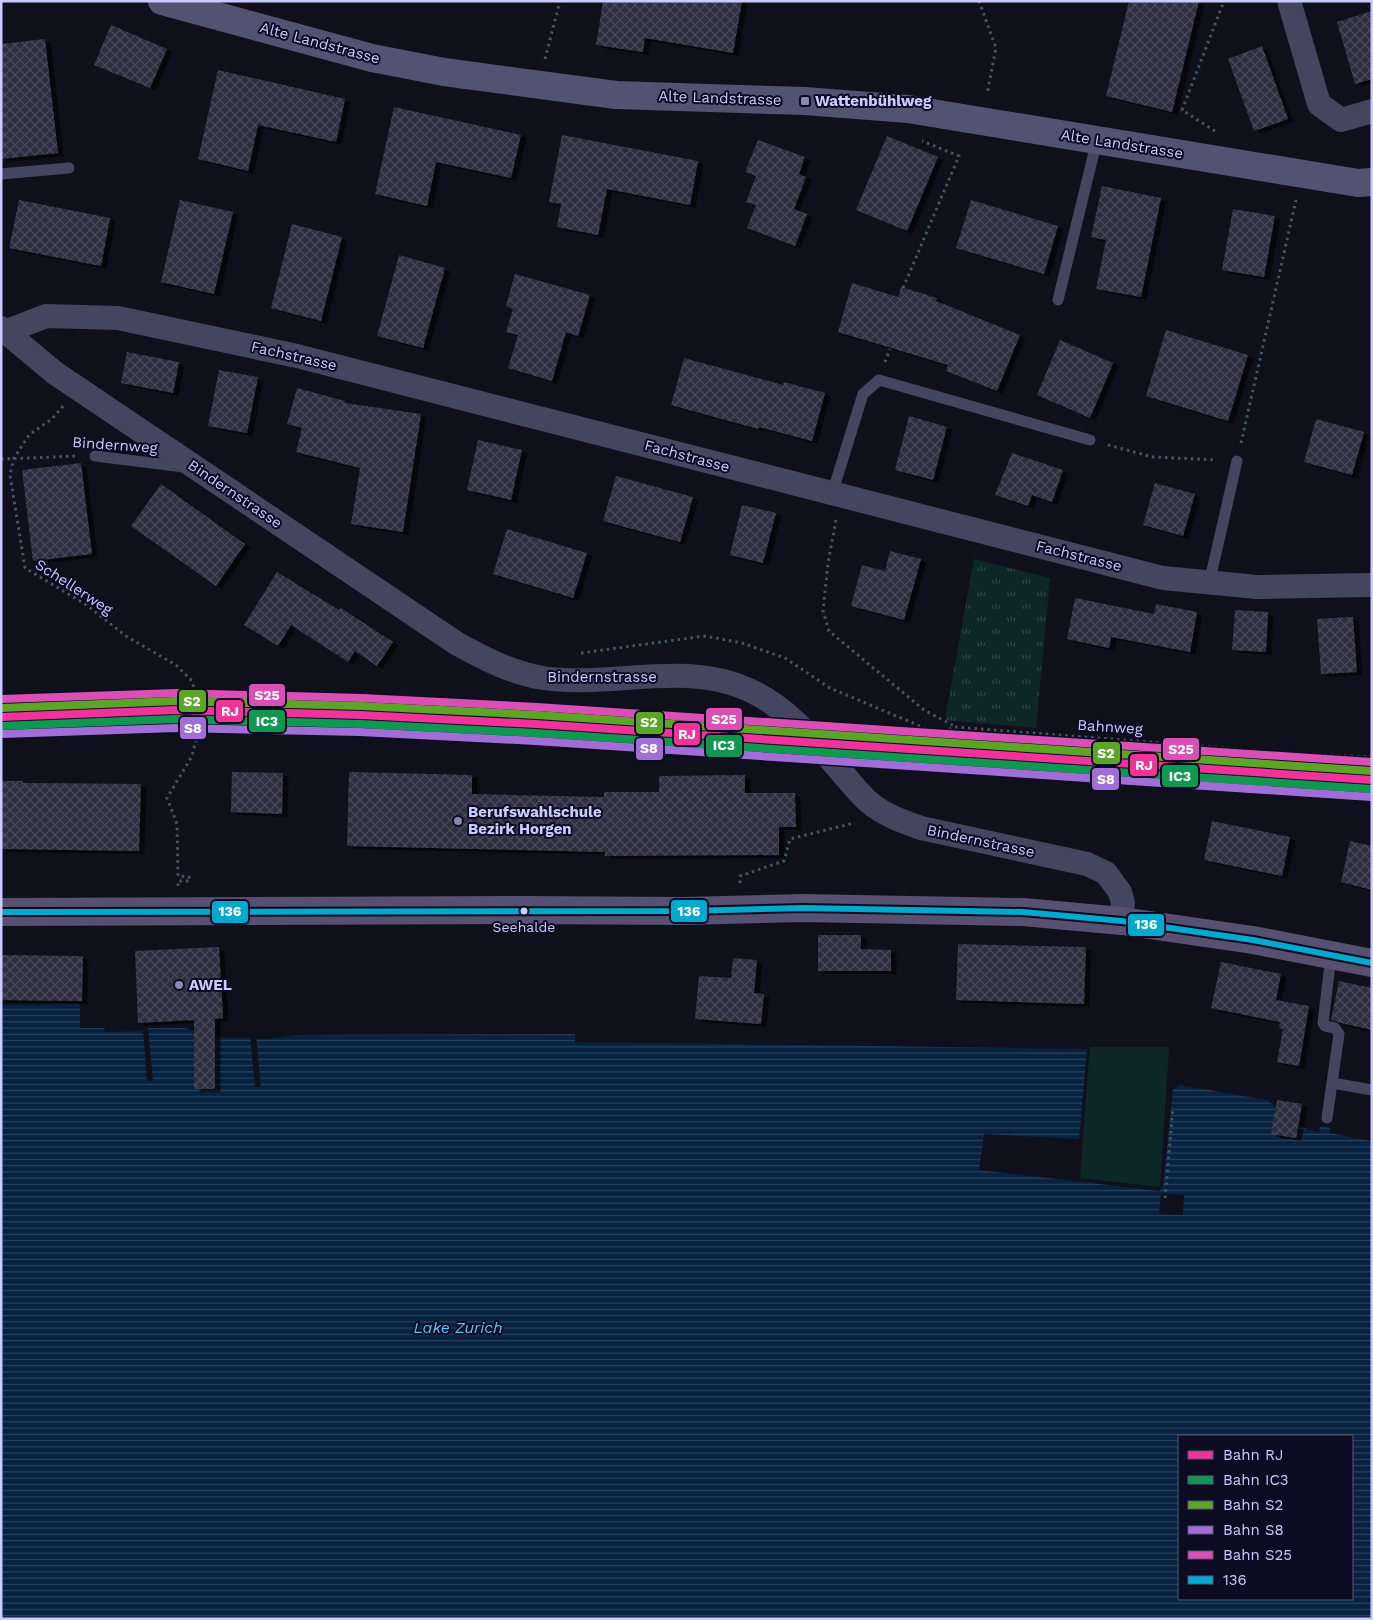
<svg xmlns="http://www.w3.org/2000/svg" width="1373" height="1620" viewBox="0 0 1373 1620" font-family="'Work Sans',sans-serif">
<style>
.grass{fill:url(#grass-tufts)}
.green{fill:#0d2726}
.water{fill:url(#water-rules);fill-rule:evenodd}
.pier{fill:#10101c}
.building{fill:url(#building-cross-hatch);filter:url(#shadow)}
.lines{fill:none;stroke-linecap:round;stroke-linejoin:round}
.path{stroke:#435763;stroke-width:3;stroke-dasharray:2.5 4;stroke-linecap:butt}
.service{stroke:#43465e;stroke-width:11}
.minor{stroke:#43465e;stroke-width:24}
.secondary{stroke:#515370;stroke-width:28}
.primary{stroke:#575070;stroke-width:28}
.bus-1-casing{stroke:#0c0b21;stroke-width:10}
.bus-1{stroke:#00a9ce;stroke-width:6}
.rail-1-casing{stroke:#0c0b21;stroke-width:11}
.rail-2-casing{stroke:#0c0b21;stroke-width:11}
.rail-3-casing{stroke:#0c0b21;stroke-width:11}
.rail-4-casing{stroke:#0c0b21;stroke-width:11}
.rail-5-casing{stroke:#0c0b21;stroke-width:11}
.rail-1{stroke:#ef339a;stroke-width:8}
.rail-2{stroke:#109851;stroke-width:8}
.rail-3{stroke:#5da526;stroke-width:8}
.rail-4{stroke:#a16ed7;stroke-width:8}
.rail-5{stroke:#da4fb6;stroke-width:8}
.poi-dot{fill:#898ab0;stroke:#0c0b21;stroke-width:2}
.bus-dot{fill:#cacbff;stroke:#0c0b21;stroke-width:2}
.labels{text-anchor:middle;stroke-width:4;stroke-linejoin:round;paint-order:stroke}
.bus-label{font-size:14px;fill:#cacbff;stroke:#0c0b21}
.street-label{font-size:15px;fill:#cacbff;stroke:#0c0b21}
.poi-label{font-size:15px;font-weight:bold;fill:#cacbff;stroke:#0c0b21;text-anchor:start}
.water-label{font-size:16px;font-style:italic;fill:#58c6ff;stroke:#0c0b21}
.line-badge{stroke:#0c0b21;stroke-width:2}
.badge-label{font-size:14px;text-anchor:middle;font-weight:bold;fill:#fff}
</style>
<defs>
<pattern id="grass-tufts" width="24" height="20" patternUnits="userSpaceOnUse" patternTransform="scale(1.25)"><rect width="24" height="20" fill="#0d2726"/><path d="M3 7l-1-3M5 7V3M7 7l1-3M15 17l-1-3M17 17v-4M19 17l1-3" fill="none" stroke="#2f4547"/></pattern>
<pattern id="water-rules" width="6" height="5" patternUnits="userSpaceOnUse" patternTransform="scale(1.25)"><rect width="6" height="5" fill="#072240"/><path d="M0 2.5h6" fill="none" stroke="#2a415d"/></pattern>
<pattern id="building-cross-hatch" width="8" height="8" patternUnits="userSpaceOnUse" patternTransform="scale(1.25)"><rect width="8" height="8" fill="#2d2d3f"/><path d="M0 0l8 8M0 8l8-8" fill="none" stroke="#4a4a5c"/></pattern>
<filter id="shadow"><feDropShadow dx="5.5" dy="3" stdDeviation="0" flood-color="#0009"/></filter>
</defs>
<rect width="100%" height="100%" fill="#10101c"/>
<!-- grass -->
<polygon class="grass" points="974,559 1050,578 1036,728 945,720"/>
<!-- green -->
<polygon class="green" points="1090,1047 1169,1047 1160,1187 1080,1178"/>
<!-- water -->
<path class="water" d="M80 1004V1028H185L213 1037 265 1039 297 1035 575 1034V1042L1087 1049 1079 1139 984 1134 979 1170 1159 1191 1163 1187 1173 1089 1180 1085 1267 1100 1306 1129 1319 1132 1320 1126 1330 1128 1329 1133 1372 1141V1619H1V1005ZM1179 1436H1352V1599H1179Z"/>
<!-- pier -->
<g class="pier">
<polygon points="148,1027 153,1081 147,1081 143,1031 105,1032 104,1028"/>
<polygon points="250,1036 256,1036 261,1087 255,1087"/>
<polygon points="1161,1193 1184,1195 1183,1215 1159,1214"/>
</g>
<!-- building -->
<g class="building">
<polygon points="603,1 742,1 733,53 645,38 643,52 596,45"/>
<polygon points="1129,1 1199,1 1172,112 1106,96"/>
<polygon points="1372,11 1372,79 1355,84 1337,22"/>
<polygon points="111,25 167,49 150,88 94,65"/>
<polygon points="45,39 58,153 1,159 1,44"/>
<polygon points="1262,46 1288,119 1254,131 1228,59"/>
<polygon points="218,70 345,99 336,142 258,125 248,171 198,159"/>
<polygon points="394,107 521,135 511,178 436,162 427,206 375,194"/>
<polygon points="562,135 698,161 690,205 607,189 598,235 557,227 561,204 549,202"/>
<polygon points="887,136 938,157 907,231 856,210"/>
<polygon points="758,140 805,157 799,174 806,177 794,209 807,214 795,246 747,228 756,205 746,202 756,176 745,172"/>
<polygon points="1102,186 1161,198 1141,297 1096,289 1106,240 1091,237"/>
<polygon points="19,200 110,218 101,266 9,248"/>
<polygon points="180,200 233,212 214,294 161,282"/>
<polygon points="971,200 1058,226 1044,274 956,248"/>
<polygon points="1233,209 1275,216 1264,277 1222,270"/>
<polygon points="292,224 342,237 321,321 271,308"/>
<polygon points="399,255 445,268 423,348 377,336"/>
<polygon points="515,274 590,295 578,336 566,332 552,381 508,368 518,335 506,332 513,309 506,306"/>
<polygon points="852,283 898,297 901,287 937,298 936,301 1020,335 997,391 946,371 948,365 838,332"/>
<polygon points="1166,330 1248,355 1228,421 1146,396"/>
<polygon points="1060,340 1113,363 1090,418 1037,395"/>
<polygon points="127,352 179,362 173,393 121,383"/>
<polygon points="684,358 783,385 784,382 825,393 812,441 759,427 758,429 671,405"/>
<polygon points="219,370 258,377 247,433 208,426"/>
<polygon points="297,388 345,401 345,403 421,414 403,532 351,524 360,468 296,452 302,428 287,424"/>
<polygon points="909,416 947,427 933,480 895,470"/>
<polygon points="1316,419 1364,432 1352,475 1304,462"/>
<polygon points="478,440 522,450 511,500 467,490"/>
<polygon points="1012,453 1063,470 1052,502 1032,495 1028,506 995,495"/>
<polygon points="81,463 92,554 33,561 22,470"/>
<polygon points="616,476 693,497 680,542 603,521"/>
<polygon points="1155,483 1195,494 1183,536 1143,525"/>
<polygon points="161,484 245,544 216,586 131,526"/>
<polygon points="742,505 776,513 763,563 730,555"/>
<polygon points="507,529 587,553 573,598 493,574"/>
<polygon points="890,551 921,559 904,620 851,606 862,565 885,571"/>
<polygon points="277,572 339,610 341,608 393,642 377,666 355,651 348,662 291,625 278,646 244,625"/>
<polygon points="1075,598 1154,614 1156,604 1197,612 1190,652 1111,637 1109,648 1067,639"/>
<polygon points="1235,610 1268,612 1266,652 1232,650"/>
<polygon points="1353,617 1357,672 1321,674 1317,619"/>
<polygon points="232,772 283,773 282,814 231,812"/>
<polygon points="349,772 472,775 472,794 604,797 604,792 659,792 659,776 745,775 745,793 795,793 796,827 779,827 779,855 605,856 605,852 347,846"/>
<polygon points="1,781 23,781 23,783 141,784 139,851 1,849"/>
<polygon points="1212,821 1290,837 1282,876 1204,860"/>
<polygon points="1350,841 1372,846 1372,890 1341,882"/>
<polygon points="818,935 861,935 861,949 891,950 891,971 818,971"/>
<polygon points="958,944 1086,947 1084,1004 956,1000"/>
<polygon points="219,947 223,1018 215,1019 215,1089 194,1089 194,1020 138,1023 135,951"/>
<polygon points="1,955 83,956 82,1001 1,1000"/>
<polygon points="733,958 757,960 754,993 764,994 761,1024 695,1019 699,976 731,978"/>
<polygon points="1221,962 1281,974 1276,1000 1309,1006 1299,1066 1277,1062 1283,1029 1279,1028 1280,1022 1211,1008"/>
<polygon points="1339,981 1372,988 1372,1030 1341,1023 1331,1020"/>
<polygon points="1277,1100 1302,1104 1296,1138 1271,1134"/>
</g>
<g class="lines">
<!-- path -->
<g class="path">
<polyline points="979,1 996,48 987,94"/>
<polyline points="545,59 560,1"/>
<polyline points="1215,131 1182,110 1224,1"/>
<polyline points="903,288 959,156 922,141"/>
<polyline points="885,362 890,349"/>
<polyline points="63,406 52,419 29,435 14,458 10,475 25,568 85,604 126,636 176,665 192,681 197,699"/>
<polyline points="1241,443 1296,200"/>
<polyline points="1108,445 1153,457 1217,460"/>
<polyline points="1,459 78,456"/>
<polyline points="836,520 828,563 823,611 829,631 924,710 956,727"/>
<polyline points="581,653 705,636 742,643 785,658 830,688 934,732"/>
<polyline points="839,730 937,733 956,727 1289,753 1372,757"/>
<polyline points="740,883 740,876 784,861 790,839 854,823"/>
<polyline points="178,886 178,881 190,881 189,877 178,876 177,824 167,798 192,756 196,739"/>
<polyline points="1165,1198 1173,1107"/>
</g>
<!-- service -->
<g class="service">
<polyline points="1,174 69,168"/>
<polyline points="1058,300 1097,140"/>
<polyline points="95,456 184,467"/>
<polyline points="832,494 863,394 879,380 1090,440"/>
<polyline points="1209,584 1237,461"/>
<polyline points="1332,1083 1372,1090"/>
<polyline points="1327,1118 1339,1034 1335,1028 1325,1026 1323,1023 1331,956"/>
</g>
<!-- minor -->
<g class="minor">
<polyline points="1289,1 1319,104 1341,120 1372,111"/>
<path d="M1 328 55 373 456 643C483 658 511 673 543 678 611 688 685 660 749 690 789 708 816 743 844 775 852 784 860 795 870 803 884 815 904 822 921 828L1087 864 1106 873 1120 892 1123 903 1122 921"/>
<polyline points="5,332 46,316 118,318 297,356 1163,578 1257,587 1372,585"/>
</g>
<!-- secondary -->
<polyline class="secondary" points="162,1 372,58 444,72 616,95 805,101 908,109 1358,183 1372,182"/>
<!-- primary -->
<polyline class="primary" points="1,912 524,910 684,911 803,908 1023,912 1122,921 1253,940 1372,963"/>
<defs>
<polyline id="bus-1" points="1,912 684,911 803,908 1023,912 1122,921 1253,940 1372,963"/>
</defs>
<!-- bus-1 casing -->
<use href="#bus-1" class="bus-1-casing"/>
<!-- bus-1 -->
<use href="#bus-1" class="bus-1"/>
<defs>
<polyline id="rail-1" points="1,717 176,710 361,715 536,724 1372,780"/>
<polyline id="rail-2" points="1,726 176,719 361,724 535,733 1371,789"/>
<polyline id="rail-3" points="1,708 176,701 361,706 537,715 1372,771"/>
<polyline id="rail-4" points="2,734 176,728 360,732 535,741 1371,797"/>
<polyline id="rail-5" points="1,699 176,693 362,698 537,707 1372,762"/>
</defs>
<!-- rail-1 casing -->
<use href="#rail-1" class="rail-1-casing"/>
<!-- rail-2 casing -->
<use href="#rail-2" class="rail-2-casing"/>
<!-- rail-3 casing -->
<use href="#rail-3" class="rail-3-casing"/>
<!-- rail-4 casing -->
<use href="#rail-4" class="rail-4-casing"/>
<!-- rail-5 casing -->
<use href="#rail-5" class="rail-5-casing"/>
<!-- rail-1 -->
<use href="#rail-1" class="rail-1"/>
<!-- rail-2 -->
<use href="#rail-2" class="rail-2"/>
<!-- rail-3 -->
<use href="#rail-3" class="rail-3"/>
<!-- rail-4 -->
<use href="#rail-4" class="rail-4"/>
<!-- rail-5 -->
<use href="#rail-5" class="rail-5"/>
</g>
<!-- markers -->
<g class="poi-dot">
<rect x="800" y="96" width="10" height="10" rx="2.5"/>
<circle cx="458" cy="821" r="5"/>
<circle cx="179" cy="985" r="5"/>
</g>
<circle class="bus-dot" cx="524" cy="911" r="4.5"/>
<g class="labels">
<!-- bus labels -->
<g class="bus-label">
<text x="524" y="932">Seehalde</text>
</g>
<!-- street labels -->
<g class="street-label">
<text transform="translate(320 43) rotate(15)" y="5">Alte Landstrasse</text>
<text transform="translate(720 98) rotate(2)" y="5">Alte Landstrasse</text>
<text transform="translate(1122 144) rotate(9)" y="5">Alte Landstrasse</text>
<text transform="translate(294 356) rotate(13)" y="5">Fachstrasse</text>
<text transform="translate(115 445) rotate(4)" y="5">Bindernweg</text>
<text transform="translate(687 456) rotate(15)" y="5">Fachstrasse</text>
<text transform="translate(235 494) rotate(34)" y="5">Bindernstrasse</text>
<text transform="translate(1079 556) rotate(14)" y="5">Fachstrasse</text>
<text transform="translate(74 587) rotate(33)" y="5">Schellerweg</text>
<text x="602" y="682">Bindernstrasse</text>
<text transform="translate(1110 727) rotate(4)" y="5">Bahnweg</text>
<text transform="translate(981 841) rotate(12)" y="5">Bindernstrasse</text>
</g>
<!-- poi labels -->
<g class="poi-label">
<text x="815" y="106">Wattenbühlweg</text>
<text x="468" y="817">Berufswahlschule<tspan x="468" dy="17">Bezirk Horgen</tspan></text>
<text x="189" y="990">AWEL</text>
</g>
<!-- water labels -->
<g class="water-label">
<text x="458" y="1333">Lake Zurich</text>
</g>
</g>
<g class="line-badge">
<rect x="248" y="683" width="38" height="24" rx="5" fill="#da4fb6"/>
<rect x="178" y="689" width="29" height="24" rx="5" fill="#5da526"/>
<rect x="215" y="699" width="29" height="24" rx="5" fill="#ef339a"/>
<rect x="705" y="707" width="38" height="24" rx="5" fill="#da4fb6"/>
<rect x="248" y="709" width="38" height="24" rx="5" fill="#109851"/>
<rect x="635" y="711" width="29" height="24" rx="5" fill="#5da526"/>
<rect x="179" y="716" width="28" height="24" rx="5" fill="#a16ed7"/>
<rect x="673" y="722" width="28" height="24" rx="5" fill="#ef339a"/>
<rect x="705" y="734" width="38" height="24" rx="5" fill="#109851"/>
<rect x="635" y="737" width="29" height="24" rx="5" fill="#a16ed7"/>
<rect x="1162" y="737" width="38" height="24" rx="5" fill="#da4fb6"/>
<rect x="1092" y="741" width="29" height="24" rx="5" fill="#5da526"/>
<rect x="1129" y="753" width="29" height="24" rx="5" fill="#ef339a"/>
<rect x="1161" y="764" width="38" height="24" rx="5" fill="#109851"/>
<rect x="1091" y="767" width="29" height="24" rx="5" fill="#a16ed7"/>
<rect x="670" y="899" width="38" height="24" rx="5" fill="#00a9ce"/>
<rect x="211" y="900" width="38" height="24" rx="5" fill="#00a9ce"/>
<rect x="1127" y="913" width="38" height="24" rx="5" fill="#00a9ce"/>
</g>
<g class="badge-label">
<text x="267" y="700">S25</text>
<text x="192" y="706">S2</text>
<text x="230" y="716">RJ</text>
<text x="724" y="724">S25</text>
<text x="267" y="726">IC3</text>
<text x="649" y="727">S2</text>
<text x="193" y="733">S8</text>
<text x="687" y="739">RJ</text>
<text x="724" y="750">IC3</text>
<text x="649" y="753">S8</text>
<text x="1181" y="754">S25</text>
<text x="1106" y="758">S2</text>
<text x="1144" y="770">RJ</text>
<text x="1180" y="781">IC3</text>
<text x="1106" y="784">S8</text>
<text x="689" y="916">136</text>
<text x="230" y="916">136</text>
<text x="1146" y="929">136</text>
</g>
<!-- border -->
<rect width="1373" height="1620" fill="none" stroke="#cacbff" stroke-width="5"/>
<!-- legend -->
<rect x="1178" y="1435" width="175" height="165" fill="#0c0b21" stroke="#58587a"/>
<rect x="1188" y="1451" width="25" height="8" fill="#ef339a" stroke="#58587a"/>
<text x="1223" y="1460" font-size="15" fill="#cacbff">Bahn RJ</text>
<rect x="1188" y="1476" width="25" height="8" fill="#109851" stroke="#58587a"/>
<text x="1223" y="1485" font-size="15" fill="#cacbff">Bahn IC3</text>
<rect x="1188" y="1501" width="25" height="8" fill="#5da526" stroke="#58587a"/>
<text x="1223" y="1510" font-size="15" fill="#cacbff">Bahn S2</text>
<rect x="1188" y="1526" width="25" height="8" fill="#a16ed7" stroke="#58587a"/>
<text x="1223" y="1535" font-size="15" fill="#cacbff">Bahn S8</text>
<rect x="1188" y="1551" width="25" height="8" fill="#da4fb6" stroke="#58587a"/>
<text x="1223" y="1560" font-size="15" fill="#cacbff">Bahn S25</text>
<rect x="1188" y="1576" width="25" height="8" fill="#00a9ce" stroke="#58587a"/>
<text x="1223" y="1585" font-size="15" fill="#cacbff">136</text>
</svg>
